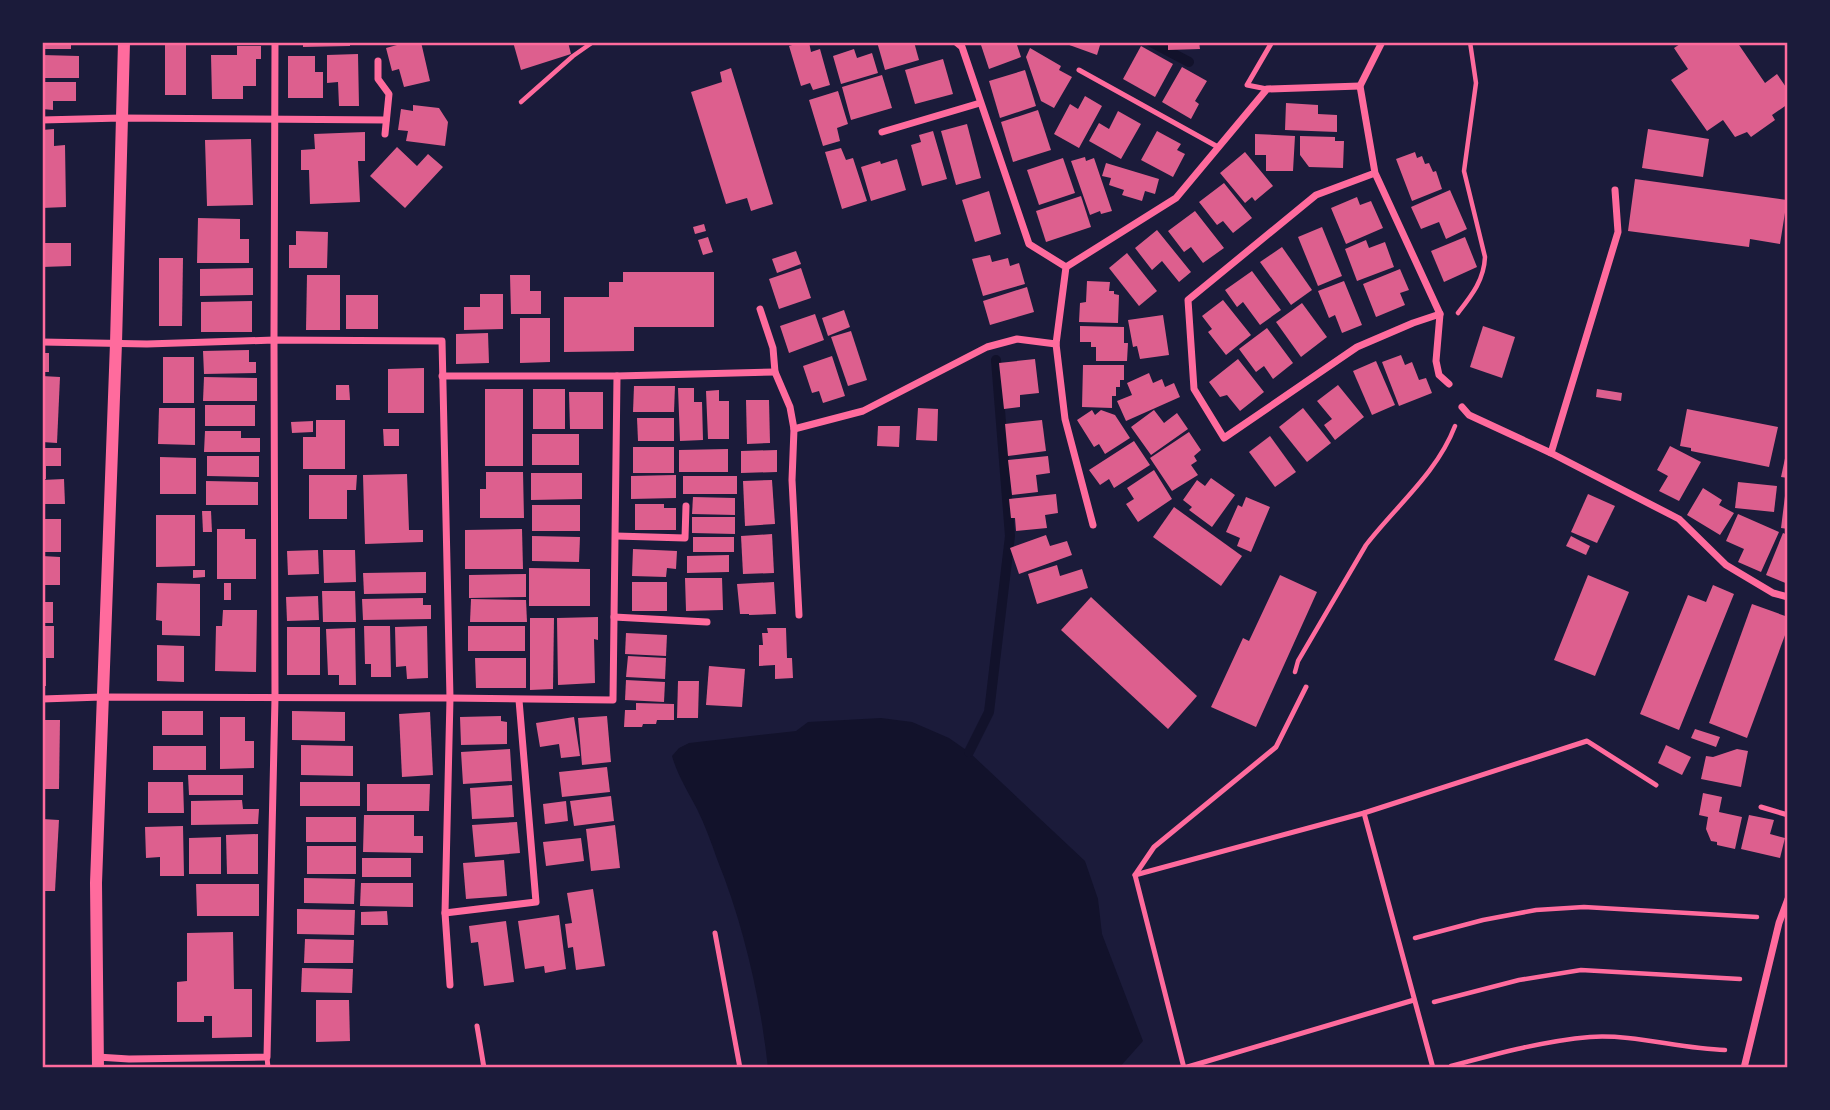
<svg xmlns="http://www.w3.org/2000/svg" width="1830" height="1110" viewBox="0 0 1830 1110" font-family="Ubuntu,sans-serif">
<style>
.water{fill:#12122b}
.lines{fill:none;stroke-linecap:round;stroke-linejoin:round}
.stream{stroke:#12122b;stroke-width:10}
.building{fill:#dd5f8e}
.path{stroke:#ff6b9d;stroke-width:4.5}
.service{stroke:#ff6b9d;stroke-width:5}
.minor{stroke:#ff6b9d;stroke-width:7}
.tertiary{stroke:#ff6b9d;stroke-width:12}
.neatline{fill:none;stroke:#ff6b9d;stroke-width:2.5}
</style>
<rect width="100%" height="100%" fill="#1b1b3a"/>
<!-- water -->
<path class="water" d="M881 718 912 722 949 738 969 752 1085 861 1098 899 1102 934 1143 1041 1119 1068H768C760 997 744 926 717 859 711 842 705 825 697 809 688 792 677 774 672 756L679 748 689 743 796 731 808 722Z"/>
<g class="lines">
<!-- stream -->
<g class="stream">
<polyline points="1151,42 1189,62"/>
<polyline points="969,752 989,712 1010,536 996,360"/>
</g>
</g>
<!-- building -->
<g class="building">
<rect x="42" y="42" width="29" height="7"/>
<polygon points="303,42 350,42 350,46 303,47"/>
<polygon points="408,42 421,42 430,81 404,87 399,69 392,71 386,48"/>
<polygon points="513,42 568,42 571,54 521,70"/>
<polygon points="802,42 809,42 811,52 820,49 830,85 813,90 810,83 801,86 789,46"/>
<polygon points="877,42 914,42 919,60 885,70"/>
<polygon points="980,42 1016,42 1021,57 989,69"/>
<polygon points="1061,42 1101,42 1097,55"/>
<polygon points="1168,42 1199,42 1200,49 1168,50"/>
<polygon points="1683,42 1737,42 1765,83 1777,74 1788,90 1788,104 1772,115 1775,120 1751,137 1747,132 1735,137 1723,120 1707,131 1671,80 1688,69 1674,48"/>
<rect x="165" y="45" width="21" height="50"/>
<polygon points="237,46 261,46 261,59 256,59 256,86 243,86 243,99 212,99 211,55 237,55"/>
<polygon points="1141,46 1173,64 1155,97 1123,79"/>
<polygon points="1030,48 1061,66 1059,70 1072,77 1054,108 1041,101 1026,57"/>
<polygon points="854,49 857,58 872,53 878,73 841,84 833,56"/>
<polygon points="358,54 359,106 339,106 338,82 327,83 327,55"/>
<polygon points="42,55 79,56 79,78 42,78"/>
<polygon points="288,56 315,56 315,72 323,72 323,98 288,98"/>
<polygon points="943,59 953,94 915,104 905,70"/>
<polygon points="1182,67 1207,81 1195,101 1199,104 1191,119 1162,102"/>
<polygon points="731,68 773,204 751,211 747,198 726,204 691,92 722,82 720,72"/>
<polygon points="1025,70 1036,106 1000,118 989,81"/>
<polygon points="882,75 892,108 851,120 842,87"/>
<polygon points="42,82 76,82 76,101 53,101 53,110 42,109"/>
<polygon points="838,91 848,124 837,128 840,141 823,146 809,100"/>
<polygon points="1085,96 1102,106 1079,148 1054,134 1070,104 1078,109"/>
<polygon points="1286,103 1318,105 1318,114 1337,115 1337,132 1285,130"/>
<polygon points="413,105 439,108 448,122 445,146 406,141 408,131 398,130 401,109 413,111"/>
<polygon points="1038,110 1051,150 1013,162 1001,122"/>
<polygon points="1118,111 1141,124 1121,159 1089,141 1099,123 1109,129"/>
<polygon points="967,124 981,178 956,185 941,131"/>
<polygon points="54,129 54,146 65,145 66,207 42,208 42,130"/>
<polygon points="1648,129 1709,139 1703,177 1642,168"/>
<polygon points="933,131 947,179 922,186 911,145 921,142 919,135"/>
<polygon points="1157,131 1181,144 1177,150 1185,154 1173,177 1141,160"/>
<polygon points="365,132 365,161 358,161 360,202 310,204 309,170 301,170 301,150 315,149 314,134"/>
<polygon points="1255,134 1295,136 1293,171 1266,171 1266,155 1255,155"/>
<polygon points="1300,136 1335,137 1335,141 1344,141 1343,168 1309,167 1300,155"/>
<polygon points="251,139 253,205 207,206 205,140"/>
<polygon points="397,147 417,166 428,154 443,167 405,208 370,176"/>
<polygon points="841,148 846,160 853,158 867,201 842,209 825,152"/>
<polygon points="1245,152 1273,186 1255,201 1252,197 1245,203 1220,173"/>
<polygon points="1415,152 1417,158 1422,156 1425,164 1429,163 1433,172 1436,171 1442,189 1412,201 1396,159"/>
<polygon points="1085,157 1086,161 1094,158 1112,211 1101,214 1100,211 1090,215 1071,161"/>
<polygon points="1063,158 1075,193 1039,205 1027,170"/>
<polygon points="897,159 906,190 871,201 861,167 880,161 881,164"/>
<polygon points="1106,163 1159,179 1155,194 1145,191 1142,201 1122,195 1124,190 1109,185 1111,178 1102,176"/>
<polygon points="1635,179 1787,200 1780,244 1750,239 1749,247 1628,231"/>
<polygon points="1224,183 1252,218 1233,233 1223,221 1217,225 1199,202"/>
<polygon points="1450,190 1467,229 1446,239 1439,222 1421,229 1411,207"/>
<polygon points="989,191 1001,234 975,242 962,200"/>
<polygon points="1081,196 1091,227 1046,242 1036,211"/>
<polygon points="1357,197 1360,205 1371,201 1383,228 1346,244 1331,208"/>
<polygon points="1195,211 1224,248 1203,263 1191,247 1184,252 1168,231"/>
<polygon points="198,218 240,219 240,239 249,239 249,263 197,263"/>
<polygon points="704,224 706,231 695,234 693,227"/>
<polygon points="1322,227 1342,276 1318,286 1298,237"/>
<polygon points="1157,230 1191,272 1179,282 1162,261 1152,270 1135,248"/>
<polygon points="296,231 328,232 327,268 289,268 289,245 296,245"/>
<polygon points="708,237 713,252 703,255 698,240"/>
<polygon points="1465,237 1477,267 1444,282 1431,251"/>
<polygon points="1366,240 1369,248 1385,242 1394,267 1357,281 1345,249"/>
<polygon points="42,243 71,243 71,266 42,267"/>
<polygon points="1282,247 1312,290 1291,305 1260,262"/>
<polygon points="796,251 801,264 777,273 772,259"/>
<polygon points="1127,253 1157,291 1139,306 1109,268"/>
<polygon points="990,255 992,262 1008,258 1010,266 1019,263 1025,284 983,296 972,259"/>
<polygon points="159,258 183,258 182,326 159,326"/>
<polygon points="253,268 253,295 200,296 200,269"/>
<polygon points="801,268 811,298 779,309 769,279"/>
<polygon points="1400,269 1409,290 1400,293 1405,305 1376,317 1363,284"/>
<polygon points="1252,271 1281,310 1260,325 1243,302 1237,307 1225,290"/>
<polygon points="623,272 714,272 714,327 634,327 634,351 564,352 564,297 609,297 609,282 623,282"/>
<rect x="42" y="273" width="3" height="51"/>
<polygon points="307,275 340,275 340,330 306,330"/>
<polygon points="510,275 530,275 530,291 541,291 541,314 511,314"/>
<polygon points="1087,281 1110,282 1109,291 1114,291 1114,294 1119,295 1118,323 1079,322 1080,303 1086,302"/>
<polygon points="1344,281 1362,325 1342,333 1335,315 1329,318 1318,291"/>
<polygon points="1027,287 1034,312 990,325 983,301"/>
<polygon points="480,294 503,294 503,329 464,330 464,307 480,307"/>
<rect x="346" y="295" width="32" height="34"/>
<polygon points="1223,300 1251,335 1226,355 1208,332 1212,329 1202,316"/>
<polygon points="252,301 252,332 201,332 201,302"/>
<polygon points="1302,303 1327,337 1301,357 1276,322"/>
<polygon points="844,310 850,327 828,336 822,318"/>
<polygon points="815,314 824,340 789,353 780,326"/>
<polygon points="1163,315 1169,355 1140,359 1137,346 1133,347 1128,320"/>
<polygon points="520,318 550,318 550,362 520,363"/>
<polygon points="1080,326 1124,327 1124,343 1128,343 1127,361 1096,361 1096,347 1091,347 1091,342 1080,342"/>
<polygon points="1483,326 1515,337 1502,378 1470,367"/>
<polygon points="1267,328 1293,363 1273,379 1264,366 1256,372 1239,349"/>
<polygon points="851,331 867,380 848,386 831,337"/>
<polygon points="488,333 489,363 456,364 456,334"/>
<polygon points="249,350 249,362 256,362 256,373 204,374 203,351"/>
<rect x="42" y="353" width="7" height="19"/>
<polygon points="1401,355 1405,365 1412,362 1419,380 1426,378 1432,393 1399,406 1382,362"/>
<polygon points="832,356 845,396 823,403 819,391 812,393 803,366"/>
<rect x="163" y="357" width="31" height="46"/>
<polygon points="1035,359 1039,393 1020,395 1020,407 1004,409 999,363"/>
<polygon points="1238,359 1264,392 1240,411 1227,395 1220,397 1209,382"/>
<polygon points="1376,361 1395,405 1372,415 1353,371"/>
<polygon points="1083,365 1124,365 1124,380 1120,380 1120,387 1116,387 1116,396 1112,396 1112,408 1082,407"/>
<polygon points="424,368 424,413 388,413 388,369"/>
<polygon points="1149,373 1153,383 1162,379 1165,387 1174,383 1180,397 1126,421 1117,401 1132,395 1127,383"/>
<polygon points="42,376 60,377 57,443 42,442"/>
<polygon points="204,377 257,378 257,401 203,401"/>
<polygon points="336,385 349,385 350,400 336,400"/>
<polygon points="1338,385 1364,417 1335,440 1324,425 1332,419 1317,401"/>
<polygon points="634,386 675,386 674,412 633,412"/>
<polygon points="678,388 694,388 694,402 702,402 703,440 680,441"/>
<rect x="485" y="389" width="38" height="77"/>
<rect x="533" y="389" width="32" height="40"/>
<polygon points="1597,389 1622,393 1621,401 1596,397"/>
<polygon points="719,390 719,401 729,401 729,439 708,439 706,391"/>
<polygon points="569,392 603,392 603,429 570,429"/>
<polygon points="746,400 769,400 770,443 747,444"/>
<rect x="205" y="405" width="50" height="21"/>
<polygon points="159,408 195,408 195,445 158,444"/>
<polygon points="918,408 938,409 937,441 916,440"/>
<polygon points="1303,408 1331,443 1307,462 1279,427"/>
<polygon points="1687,409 1778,427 1769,467 1691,451 1691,448 1680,446"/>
<polygon points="1092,410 1095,415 1101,410 1115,415 1130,438 1105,454 1099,444 1094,447 1077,420"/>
<polygon points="1154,410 1164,423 1177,413 1188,429 1151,455 1131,427"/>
<polygon points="637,418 674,418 674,441 638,441"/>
<polygon points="316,420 345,420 345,469 303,469 303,437 316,437"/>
<polygon points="1042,420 1046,451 1008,456 1005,424"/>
<polygon points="313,421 313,432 292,433 291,422"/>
<polygon points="878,426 900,426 899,447 877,446"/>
<polygon points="383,429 399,429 399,446 384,446"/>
<polygon points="205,431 241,431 241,438 260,438 260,452 204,452"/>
<polygon points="1189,432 1201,450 1194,456 1197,461 1191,465 1198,475 1172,491 1150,458"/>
<rect x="532" y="434" width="47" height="31"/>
<polygon points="1270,436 1296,472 1275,487 1249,452"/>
<polygon points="1134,441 1150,465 1114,488 1109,479 1100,485 1089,470"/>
<polygon points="1670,446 1701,462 1679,501 1659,491 1668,476 1657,470"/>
<rect x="633" y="447" width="41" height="26"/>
<polygon points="42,448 61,448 61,466 46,466 46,479 42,479"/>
<polygon points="728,449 728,472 679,472 679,450"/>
<polygon points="1787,449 1788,449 1788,478 1781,477"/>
<polygon points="777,450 777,472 741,473 741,451"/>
<polygon points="207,456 259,456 259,477 207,476"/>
<polygon points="1048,456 1050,473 1036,475 1038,492 1012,495 1008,460"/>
<polygon points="160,457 196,458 196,494 160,494"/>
<polygon points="1154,470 1172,499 1138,522 1126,504 1134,499 1127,488"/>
<polygon points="486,472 523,472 524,518 480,518 480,489 486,489"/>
<polygon points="531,473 582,473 582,499 531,500"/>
<polygon points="407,474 409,530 423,530 423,542 365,544 363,475"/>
<polygon points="309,475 357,475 356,490 347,490 347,519 309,519"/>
<polygon points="676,475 676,498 631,499 631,476"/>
<rect x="683" y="476" width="54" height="18"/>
<polygon points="1211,478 1235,495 1212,527 1189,510 1192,507 1183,500 1197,480 1205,486"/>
<polygon points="64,479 65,504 42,504 42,480"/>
<polygon points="772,480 775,524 745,526 743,481"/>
<polygon points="206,481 258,482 258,505 206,505"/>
<polygon points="1738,482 1777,486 1774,512 1735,508"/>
<polygon points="1703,488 1722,500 1719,505 1734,513 1720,535 1687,515"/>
<polygon points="1056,494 1058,513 1045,515 1047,528 1016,531 1015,518 1011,518 1009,499"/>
<polygon points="1588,494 1615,506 1597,543 1571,532"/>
<polygon points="1785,496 1788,497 1788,529 1781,528"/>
<polygon points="693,497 735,498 735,515 692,514"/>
<polygon points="1246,497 1270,507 1251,552 1237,546 1240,538 1226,532 1238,505 1242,507"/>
<polygon points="635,504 664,504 664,508 676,508 676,530 635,530"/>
<rect x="532" y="505" width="48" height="26"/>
<polygon points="1174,507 1242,556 1221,586 1153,537"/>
<polygon points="202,511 211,511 212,532 203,532"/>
<polygon points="1738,514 1779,532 1761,572 1738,562 1744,549 1726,541"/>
<polygon points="156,515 195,515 195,566 156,567"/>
<polygon points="692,517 735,517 735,534 692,533"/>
<rect x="42" y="519" width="19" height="33"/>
<polygon points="217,529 245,529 245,539 256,539 256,579 217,579"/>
<polygon points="522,529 523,569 465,569 465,530"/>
<polygon points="1783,533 1788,535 1788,584 1766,575"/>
<polygon points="772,534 774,573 743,574 741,536"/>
<polygon points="1046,535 1050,546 1067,541 1072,555 1019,574 1010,548"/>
<polygon points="532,536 580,537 579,562 532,561"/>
<polygon points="1571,536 1590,546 1586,555 1566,546"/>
<rect x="693" y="537" width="41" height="15"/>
<polygon points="633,549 677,551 676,569 667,568 666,577 632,576"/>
<polygon points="318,550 319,574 288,575 287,551"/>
<polygon points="323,550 355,550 356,582 324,583"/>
<polygon points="729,555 729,572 687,573 687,556"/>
<polygon points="42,556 60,557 60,585 42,585"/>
<polygon points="1057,565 1060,576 1082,569 1088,588 1037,604 1028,574"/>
<polygon points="529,568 590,569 590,606 529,606"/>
<polygon points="193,570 205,570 205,577 193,578"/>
<polygon points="426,572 426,593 364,594 363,573"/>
<polygon points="526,574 526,597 469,598 469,575"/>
<polygon points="1280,575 1317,592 1256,727 1211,707 1243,638 1249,641"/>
<polygon points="1588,575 1629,592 1595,676 1554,660"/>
<polygon points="685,578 722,578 723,610 686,611"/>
<rect x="632" y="582" width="35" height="29"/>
<polygon points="774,582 776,614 749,615 749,614 740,614 737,584"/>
<polygon points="157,583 200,584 200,636 162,635 162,621 156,620"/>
<rect x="224" y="583" width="7" height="17"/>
<polygon points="1713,585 1734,594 1679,730 1640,714 1688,595 1706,602"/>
<polygon points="322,591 355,591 356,622 323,622"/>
<polygon points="318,596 319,620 287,621 286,597"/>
<polygon points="1091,597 1197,696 1168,729 1061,630"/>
<polygon points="423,598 423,605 431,605 431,619 363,620 362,599"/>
<polygon points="471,599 526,600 527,622 470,622"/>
<rect x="42" y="602" width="11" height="21"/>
<polygon points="1752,604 1788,617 1788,627 1747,738 1709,723"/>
<polygon points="223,610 257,610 256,672 215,671 216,626 222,626"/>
<polygon points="598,617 598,640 594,639 595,683 558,685 557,618"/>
<polygon points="530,618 554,618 553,689 530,690"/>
<polygon points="42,626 54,626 54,658 46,658 46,686 42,686"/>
<polygon points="364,626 390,626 391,677 371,677 371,664 365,664"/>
<polygon points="427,626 428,678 407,679 406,666 396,667 395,627"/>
<rect x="468" y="626" width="57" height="25"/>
<rect x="287" y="627" width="33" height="48"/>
<polygon points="355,628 356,685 339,685 339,675 328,675 326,629"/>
<polygon points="767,628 786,628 787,658 792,658 793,678 775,679 775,665 759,666 759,645 763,645 762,633 768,633"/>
<polygon points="626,633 667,635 666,656 625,654"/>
<polygon points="157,645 184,646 184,682 157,681"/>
<polygon points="628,656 666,658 665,679 626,677"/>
<polygon points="475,658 526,658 526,688 476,688"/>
<polygon points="709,666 745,669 742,707 706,705"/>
<polygon points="626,680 665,682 664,702 625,700"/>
<polygon points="678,681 699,681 698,718 677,718"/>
<polygon points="636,703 674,704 674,720 657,720 656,724 643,724 642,727 624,727 625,710 636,710"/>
<rect x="162" y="711" width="41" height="24"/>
<polygon points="292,711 345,712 345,741 292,740"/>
<polygon points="430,712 433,775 402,777 399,714"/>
<polygon points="501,716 501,721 507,722 507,744 461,745 460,717"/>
<polygon points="607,716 611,762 582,765 578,718"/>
<polygon points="220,717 245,717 245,741 254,741 254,768 220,769"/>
<polygon points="574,717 580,756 561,758 559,744 540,747 536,723"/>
<polygon points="42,720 60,720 59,789 42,789"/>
<polygon points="1695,729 1720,737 1716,747 1691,738"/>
<polygon points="301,745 353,746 353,776 301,775"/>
<polygon points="1666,745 1691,757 1682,775 1658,763"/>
<rect x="153" y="746" width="53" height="24"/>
<polygon points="510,749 512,781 463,784 461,752"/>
<polygon points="1737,749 1748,751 1741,787 1701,779 1706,756 1713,757"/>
<polygon points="607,767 610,792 562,797 559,772"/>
<polygon points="188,775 243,775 243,795 189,795"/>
<polygon points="148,782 183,782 184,813 148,813"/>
<rect x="300" y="782" width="60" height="24"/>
<polygon points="367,784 430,784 429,811 367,811"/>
<polygon points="512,785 514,817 472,819 470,788"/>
<polygon points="1703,793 1722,797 1719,812 1742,817 1735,849 1717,845 1717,842 1711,841 1706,829 1708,817 1699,815"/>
<polygon points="611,796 614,821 574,826 570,801"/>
<polygon points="242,800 243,809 259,809 258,824 191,825 191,801"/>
<polygon points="566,801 568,821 545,824 543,804"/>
<polygon points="364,815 414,815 414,836 423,836 423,853 363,852"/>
<polygon points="1749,815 1774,820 1770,834 1785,838 1780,858 1741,849"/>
<rect x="306" y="817" width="50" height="25"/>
<polygon points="42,819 59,820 55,891 42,891"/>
<polygon points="517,822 520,853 475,857 472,825"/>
<polygon points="615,825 620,868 591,871 586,829"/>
<polygon points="183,826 184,876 160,876 160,857 146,858 145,827"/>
<polygon points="258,834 258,874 227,874 226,835"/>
<polygon points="221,837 221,874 189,874 189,838"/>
<polygon points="581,838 584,861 546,866 543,842"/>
<rect x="307" y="846" width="49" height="28"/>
<rect x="362" y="858" width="49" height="19"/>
<polygon points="504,860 507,896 466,899 463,863"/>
<polygon points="304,878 355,879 354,904 304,903"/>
<polygon points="361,883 413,883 413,907 360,906"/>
<polygon points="196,884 259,884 259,916 197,916"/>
<polygon points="593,889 605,966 576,970 573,947 568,948 565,924 572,923 567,893"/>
<polygon points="297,909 355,910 354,935 297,934"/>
<polygon points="387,911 388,925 361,925 361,912"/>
<polygon points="559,915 566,969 545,973 544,966 525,969 518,921"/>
<polygon points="506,921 514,982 484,986 478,942 471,943 469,926"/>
<polygon points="233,932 234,989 252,989 252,1037 212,1038 212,1016 204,1016 204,1022 177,1022 177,982 187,981 187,933"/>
<polygon points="305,939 354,940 353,963 304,963"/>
<polygon points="302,968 353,969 352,993 301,992"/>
<polygon points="316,1000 349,1000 350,1041 316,1042"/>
</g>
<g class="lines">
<!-- path -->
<g class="path">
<polyline points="521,102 573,56 593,42"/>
<path d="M1458 313C1472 295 1484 280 1485 257L1464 171 1476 83 1470 42"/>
<path d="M1295 672 1298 661 1366 545C1396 506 1437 473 1455 426"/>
<polyline points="1415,938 1483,920 1536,910 1584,907 1757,917"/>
<polyline points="1434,1002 1519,980 1581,970 1740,979"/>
<path d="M1451 1066C1496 1054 1543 1041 1590 1037 1635 1034 1680 1049 1725 1050"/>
</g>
<!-- service -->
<g class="service">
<polyline points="1079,70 1218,147"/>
<polyline points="1267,89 1247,85 1272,42"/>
<polyline points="1761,807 1788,815"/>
<polyline points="1364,813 1433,1068"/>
<polyline points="1135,875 1154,847 1276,747 1306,687"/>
<polyline points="715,933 740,1068"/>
<polyline points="477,1026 484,1068"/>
<polyline points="267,1057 268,1068"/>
<polyline points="1184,1068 1135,875 1364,813 1587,741 1656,785"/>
<polyline points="1184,1068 1414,1000"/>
</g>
<!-- minor -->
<g class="minor">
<polyline points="378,61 378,79 389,94 385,134"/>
<polyline points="42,120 121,118 386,120"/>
<polyline points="882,132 980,103"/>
<polyline points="1375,173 1316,195 1188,300 1194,389 1224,438 1357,347 1413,323 1440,314 1375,173 1360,86 1382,42"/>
<polyline points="1066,267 1176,198 1267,89 1360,86"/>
<polyline points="760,309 773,348 775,372 790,407 794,429 792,480 799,615"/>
<polyline points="1440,314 1436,361 1439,375 1449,384"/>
<polyline points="42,342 147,344 274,340 442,341 450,698 445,913 536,902 519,700"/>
<polyline points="1056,344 1065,419 1093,525"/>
<polyline points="442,376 617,376 775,372"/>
<polyline points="1462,407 1469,415 1551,453 1679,519 1726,565 1773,593 1788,597"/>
<polyline points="794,429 863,411 987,347 1017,339 1056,344 1066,267 1029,244 962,47 956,42"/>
<polyline points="1551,453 1618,232 1615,190"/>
<polyline points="616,536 685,538 686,506"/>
<polyline points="614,617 707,622"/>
<polyline points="42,699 102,697 450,698 613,700 617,376"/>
<polyline points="445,913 450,985"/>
<polyline points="97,1057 129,1059 267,1057 275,698 274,340 275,42"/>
<polyline points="1744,1068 1779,923 1788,899"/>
</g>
<!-- tertiary -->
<polyline class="tertiary" points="98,1068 96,883 116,343 124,42"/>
</g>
<!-- border -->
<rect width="1830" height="1110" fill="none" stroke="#1b1b3a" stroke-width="88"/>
<rect x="44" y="44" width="1742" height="1022" class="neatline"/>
</svg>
